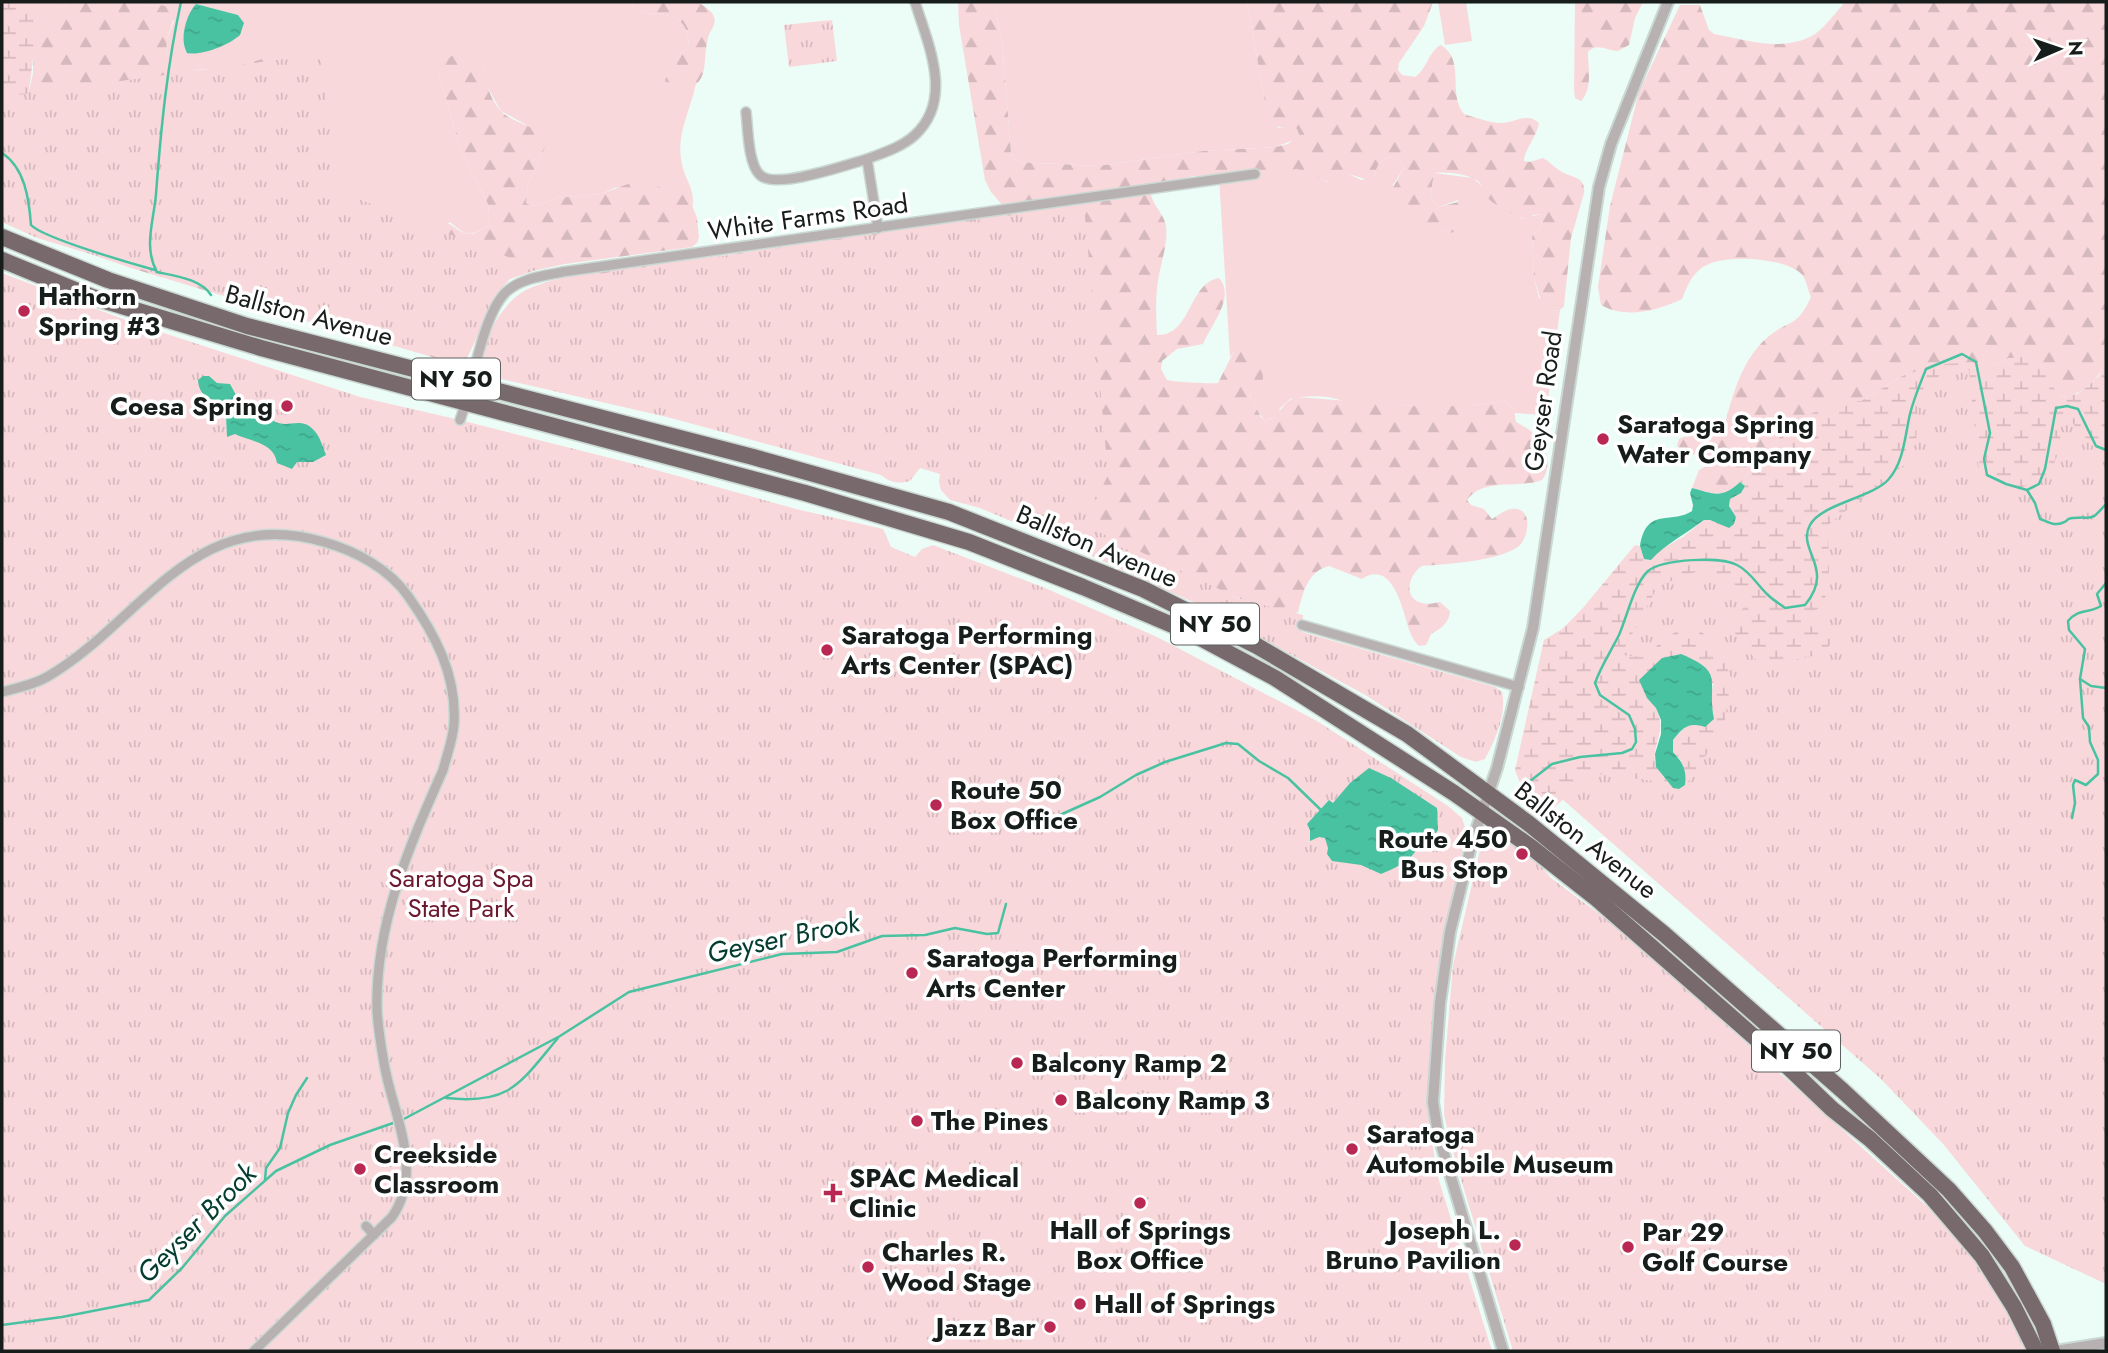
<svg xmlns="http://www.w3.org/2000/svg" width="2108" height="1353" viewBox="0 0 2108 1353" font-family="Jost,sans-serif">
<style>
.grass{fill:#f9d8dc;fill-rule:evenodd}
.forest{fill:url(#forest-firs)}
.wetland{fill:url(#wetland-marsh);fill-rule:evenodd}
.park{fill:url(#park-tufts)}
.water{fill:url(#water-ripples)}
.lines{fill:none;stroke-linecap:round;stroke-linejoin:round}
.stream{stroke:#49c2a2;stroke-width:2.5}
.minor-casing{stroke:#cad8d4;stroke-width:12}
.tertiary-casing{stroke:#cad8d4;stroke-width:14}
.trunk-casing{stroke:#cad8d4;stroke-width:19}
.minor{stroke:#b8b1b1;stroke-width:9}
.tertiary{stroke:#b8b1b1;stroke-width:10}
.trunk{stroke:#786a6c;stroke-width:16}
.poi-dot{fill:#b82853;stroke:#fff;stroke-width:2.5}
.labels{text-anchor:middle;stroke-width:7;stroke-linejoin:round;paint-order:stroke}
.shield{fill:#fff;stroke:#5d615f;stroke-width:2}
.shield-label{font-size:24px;font-weight:bold;fill:#171d1b}
.street-label{font-size:26px;fill:#171d1b;stroke:#fff}
.poi-label{font-size:26px;font-weight:bold;fill:#171d1b;stroke:#fff;text-anchor:start}
.park-label{font-size:26px;fill:#6b172e;stroke:#fff}
.water-label{font-size:28px;font-style:italic;fill:#043c2f;stroke:#fff}
</style>
<defs>
<pattern id="forest-firs" width="22" height="20" patternUnits="userSpaceOnUse" patternTransform="scale(1.75)"><rect width="22" height="20" fill="#f9d8dc"/><path d="M5 1l3.5 6h-7zM16 11l3.5 6h-7z" fill="#d5b9bc"/></pattern>
<pattern id="wetland-marsh" width="20" height="14" patternUnits="userSpaceOnUse" patternTransform="scale(1.75)"><rect width="20" height="14" fill="#f9d8dc"/><path d="M1 5h8M5 5V1M11 12h8M15 12V8" fill="none" stroke="#d5b9bc"/></pattern>
<pattern id="park-tufts" width="24" height="20" patternUnits="userSpaceOnUse" patternTransform="scale(1.75)"><rect width="24" height="20" fill="#f9d8dc"/><path d="M3 7l-1-3M5 7V3M7 7l1-3M15 17l-1-3M17 17v-4M19 17l1-3" fill="none" stroke="#d5b9bc"/></pattern>
<pattern id="water-ripples" width="26" height="14" patternUnits="userSpaceOnUse" patternTransform="scale(1.75)"><rect width="26" height="14" fill="#49c2a2"/><path d="M2 4q2-2 4 0t4 0M15 11q2-2 4 0t4 0" fill="none" stroke="#3fa68b"/></pattern>
</defs>
<rect width="100%" height="100%" fill="#ecfcf7"/>
<!-- grass -->
<g class="grass">
<path d="M30 2H66C64 12 43 35 33 38L35 24Z"/>
<path d="M124 2H632L634 11C656 17 688 7 689 45L674 61 692 87 696 83C691 110 675 135 682 164 685 181 694 185 693 206L690 200 647 183 614 188 602 194 557 198 538 205 532 206 526 203 528 185 545 147 525 124 501 111 485 83 483 65 438 71 462 154 488 204 490 225C469 236 469 238 450 222L337 323 339 330 313 323 329 314 232 68C211 69 184 74 166 59L167 39 174 21 160 5 139 6ZM196 4 238 15 244 23 240 35 221 46 190 54 185 50 184 34Z"/>
<polygon points="994,2 1247,2 1264,97 1278,128 1291,126 1297,129 1299,135 1294,140 1275,147 1203,151 1098,166 1018,162 1013,158 1011,152 1002,41"/>
<polygon points="1438,2 1466,2 1472,41 1445,45"/>
<path d="M1397 155 1404 168 1393 185 1399 209 1410 216 1451 233 1458 200 1439 207 1430 198 1434 173 1473 178 1483 187 1488 199 1523 219 1540 214 1542 227 1532 236 1534 278 1539 298 1553 311 1560 310 1546 415 1514 413V410L1504 401 1469 406H1413L1345 402C1331 395 1305 395 1290 399L1280 408 1278 415 1266 421C1252 409 1241 370 1234 351L1230 357 1219 176 1297 169 1310 173 1327 182 1349 174 1361 180 1374 177C1378 161 1382 159 1397 155Z"/>
</g>
<!-- forest -->
<g class="forest">
<path d="M66 2H124L139 6 160 5 173 8 175 14 167 39 166 59C181 72 217 72 235 67 246 65 256 60 267 58 280 55 293 56 306 59L329 314 313 323 131 268 47 239 26 105 33 73V38C43 34 64 12 66 2Z"/>
<path d="M632 2H698C703 6 712 10 714 17 717 25 709 31 708 38 701 66 713 88 673 91L668 87 665 80 674 61 689 45C688 7 656 17 634 11Z"/>
<path d="M958 2H994L1002 41 1011 152 1013 158 1018 162 1098 166 1203 151 1275 147 1288 144 1299 135 1297 129C1288 125 1281 129 1272 125L1264 97 1247 2H1433L1424 26 1399 63 1398 70 1402 75 1415 77C1427 69 1428 52 1441 45 1466 60 1447 94 1464 114 1472 117 1495 124 1502 123 1516 122 1527 112 1539 123 1537 137 1524 149 1524 161L1530 162 1543 158C1550 162 1555 168 1562 172 1573 178 1586 177 1584 193L1571 238 1564 306 1560 310 1553 311 1542 304 1534 278 1532 236 1542 227 1540 214 1533 215 1530 220C1520 219 1491 204 1486 196 1483 191 1483 186 1478 181 1470 174 1445 171 1434 173L1430 198 1439 207 1465 200 1467 206 1457 230 1451 233C1430 224 1393 218 1391 191L1404 168 1397 155C1382 159 1378 161 1374 177L1368 180 1349 174 1333 184 1297 169 1265 174 1193 176 1151 187C1148 202 1164 212 1166 226 1168 243 1162 259 1159 275 1155 295 1156 315 1157 335 1192 336 1188 283 1219 278 1236 297 1211 325 1203 344L1177 349 1162 361 1161 369 1167 380C1174 382 1212 384 1218 383L1234 351 1247 350C1261 358 1266 374 1261 390L1249 394 1261 417 1266 421C1281 417 1281 401 1297 397L1413 406H1469L1504 401 1514 410 1516 422C1523 426 1531 430 1536 436 1547 446 1552 468 1542 480 1519 489 1483 477 1467 500L1471 505 1484 509 1492 519C1499 515 1508 507 1517 509 1533 512 1528 538 1519 546 1500 561 1447 564 1422 566 1409 574 1402 598 1422 603 1427 605 1434 603 1440 602L1450 611C1449 623 1442 628 1431 634L1426 645 1419 646C1415 642 1412 638 1410 632 1403 613 1394 558 1362 579L1329 566C1307 571 1303 594 1298 612L1292 615 1254 604 1086 539 1080 513 500 317 514 299 526 291 544 283 571 275 734 254 927 224 934 225 989 215 1004 207 991 192 985 180 959 25Z"/>
<path d="M1575 2H1643L1635 18 1629 45 1618 51C1607 51 1597 42 1588 52 1588 67 1593 89 1581 101L1575 98 1574 91Z"/>
<path d="M1845 2H2106V359C2104 364 2102 370 2099 374 2094 384 2067 404 2057 394 2050 387 2046 373 2041 364L2009 358 1991 367H1968L1904 375 1861 401H1848L1791 424 1740 482C1722 499 1714 494 1692 488L1699 470 1718 460 1714 456 1689 454 1677 446 1679 439C1694 432 1711 435 1724 428 1732 396 1742 358 1769 336 1790 319 1797 328 1811 297 1808 291 1807 282 1803 276 1789 257 1722 253 1703 267 1691 275 1687 287 1682 299 1657 311 1626 319 1601 305L1598 287 1610 206 1639 92 1680 5H1700L1709 30 1714 34C1746 40 1785 53 1815 34 1826 26 1836 12 1845 2Z"/>
<path d="M458 53 478 60 483 65C485 81 489 97 500 110 514 126 542 123 545 147L528 185 526 203 532 206 538 205 557 198 601 194 628 184 647 183 685 195 690 200 697 218 699 237 697 243 692 247 565 264 528 272 507 280 494 297 453 361H446L339 330 337 323 423 226C458 215 450 234 473 234L490 225 488 204 462 154 438 71 446 59Z"/>
</g>
<!-- wetland -->
<g class="wetland">
<path d="M2 2H30C32 10 36 20 35 28 33 93 15 158 2 221Z"/>
<path d="M2023 357 2041 364 2057 394 2063 397 2077 394 2088 386 2099 376 2106 359V582L1847 637 1715 787 1567 796 1547 814C1532 800 1521 790 1515 770L1544 640 1562 629 1582 609 1635 545 1640 546 1644 559 1683 537 1704 520H1710L1729 527 1735 517 1729 506 1730 499 1745 486 1740 482 1791 424 1828 405 1848 401H1861L1904 375 1941 364 1962 363 1968 367H1991L2009 358ZM1714 683C1707 714 1693 718 1673 740V752L1681 761 1673 788C1668 781 1658 772 1656 765 1650 745 1668 734 1656 708Z"/>
</g>
<!-- park -->
<g class="park">
<polygon points="832,20 837,61 789,67 784,25"/>
<polygon points="321,54 338,191 539,269 510,279 500,290 467,358 457,363 37,238 2,222 2,97"/>
<path d="M1084 205 1108 475 1084 525 1240 599 1303 615 1302 632 1495 687 1502 692C1507 714 1495 740 1485 759L1476 762 1461 757 1367 696 1206 608 1065 544 980 508 950 500 941 490 939 482 940 474 920 468 910 481C897 484 891 483 881 475L667 417 488 376C474 350 500 305 524 291 533 286 545 283 555 280Z"/>
<polygon points="2,273 136,324 360,397 460,420 638,465 796,509 883,529 891,547 915,557 922,549 933,545 1045,588 1157,637 1317,721 1448,806 1462,818 1466,830 1440,964 1430,1051 1427,1107 1437,1174 1492,1351 2,1351"/>
<polygon points="1961,365 1969,370 1978,465 1990,483 2017,489 2041,480 2054,464 2061,445 2059,426 2067,417 2094,447 2106,448 2106,1284 2025,1246 1944,1145 1881,1079 1562,799 1597,774 1686,785 1724,728 1731,678 1723,656 1696,625 1684,625 1642,657 1621,655 1658,586 1698,571 1744,588 1748,603 1732,620 1732,629 1756,660 1785,662 1826,653 1836,630 1829,626 1814,630 1809,613 1822,607 1829,585 1828,525 1904,465 1916,443 1918,405 1944,369"/>
<polygon points="1501,840 1509,842 1541,866 1551,878 1610,922 1668,972 1932,1211 1971,1255 2005,1308 2026,1351 1513,1351 1456,1163 1444,1115 1445,1060 1453,965 1480,850 1487,843"/>
</g>
<!-- water -->
<g class="water">
<path d="M196 4 238 15 244 23 240 35C229 45 202 56 187 53 179 39 186 15 196 4Z"/>
<path d="M203 376H209L217 383 230 384 247 415H267C285 436 300 410 317 434 321 440 323 448 326 455L313 462H297L292 469 277 463C274 442 251 442 235 434L227 437 226 416 221 403C208 399 199 395 198 380Z"/>
<path d="M1740 482 1745 486 1741 493 1730 499 1729 506 1736 517 1734 524 1729 528 1710 520H1704C1687 533 1664 545 1651 560L1644 559 1640 546C1647 506 1670 525 1692 511L1693 505 1690 493 1692 488C1714 494 1722 499 1740 482Z"/>
<path d="M1681 654C1727 673 1706 681 1714 719L1705 727C1688 722 1684 727 1673 740V752C1683 763 1687 770 1685 785L1679 789 1673 788 1656 767 1655 754 1661 734V720L1656 708 1647 698 1639 680 1662 658Z"/>
<path d="M1369 768 1391 778 1437 808 1438 830 1433 837 1425 833C1416 839 1420 844 1415 852 1407 863 1393 869 1381 874L1361 865 1332 861 1327 854 1328 848 1325 838 1319 837 1310 841V830L1307 824 1329 800 1333 803 1350 783Z"/>
</g>
<g class="lines">
<!-- stream -->
<g class="stream">
<path d="M181 2C167 66 161 128 156 194 154 220 143 247 157 272 175 276 201 279 211 295"/>
<path d="M2 153C25 168 29 199 31 225 43 238 133 264 155 270"/>
<path d="M2027 490 2035 503 2040 519C2047 522 2055 526 2062 523 2071 520 2064 519 2073 518 2095 516 2089 523 2106 504"/>
<path d="M2106 583 2097 594 2101 606C2088 614 2079 608 2068 621L2069 630 2085 649 2080 679 2091 686 2106 688"/>
<path d="M1525 785 1552 764 1580 757 1622 753 1632 749 1636 742 1635 729 1629 715 1600 695 1595 683C1601 666 1611 651 1619 635 1627 617 1634 584 1648 571 1663 559 1721 556 1737 565 1751 572 1757 585 1768 595 1773 600 1780 604 1785 608L1805 605C1836 568 1796 550 1810 525 1821 504 1871 498 1888 480 1904 463 1905 435 1910 414 1914 398 1920 384 1926 369L1962 354 1976 362 1990 433 1984 459 1987 475 2006 484 2027 490 2039 484 2045 469 2056 408 2067 406 2078 409 2096 446 2106 450"/>
<polyline points="2072,818 2075,803 2073,785 2075,780 2086,785 2098,774 2098,760 2090,742 2089,727 2083,718 2080,679"/>
<polyline points="1051,819 1100,797 1136,775 1165,762 1226,743 1238,744 1259,761 1288,778 1322,811"/>
<path d="M446 1098C511 1105 520 1083 558 1038"/>
<polyline points="402,1120 560,1036 629,992 782,954 837,952 882,936 925,935 955,928 987,934 998,933 1006,904"/>
<polyline points="265,1180 266,1168 280,1148 288,1113 296,1095 307,1078"/>
<polyline points="2,1325 62,1317 149,1300 182,1268 225,1216 276,1171 330,1145 396,1122"/>
</g>
<defs>
<g id="minor">
<path d="M746 112C748 128 748 164 760 175 775 190 846 165 867 159"/>
<path d="M878 228 867 159C883 153 902 147 915 135 954 99 928 44 915 2"/>
<path d="M460 420C473 386 482 315 506 292 521 278 544 276 562 272L1255 174"/>
<polyline points="1302,625 1519,687"/>
<path d="M2 692C17 688 33 685 47 677 142 622 193 503 324 542 356 551 389 569 408 596 435 634 457 675 454 724 453 739 447 755 443 770 409 847 375 924 377 1010 378 1027 381 1046 384 1063 392 1113 425 1169 392 1217L254 1351"/>
<polyline points="366,1226 374,1235"/>
</g>
<g id="tertiary">
<polyline points="1503,1351 1438,1134 1433,1102 1440,1003 1450,932 1472,842 1497,768 1533,628 1599,187 1611,144 1668,2"/>
<polyline points="2056,1351 2106,1343"/>
</g>
<g id="trunk">
<polyline points="2,237 108,280 247,326 753,457 949,512 1143,589 1257,646 1407,734 1528,823 1664,934 1843,1091 1949,1190 1985,1231 2012,1267 2043,1324 2052,1351"/>
<polyline points="2,260 92,297 261,348 805,493 969,542 1083,587 1191,633 1275,678 1454,793 1531,847 1597,899 1785,1064 1832,1109 1870,1139 1930,1195 1982,1256 2014,1307 2036,1351"/>
</g>
</defs>
<!-- minor casing -->
<use href="#minor" class="minor-casing"/>
<!-- tertiary casing -->
<use href="#tertiary" class="tertiary-casing"/>
<!-- trunk casing -->
<use href="#trunk" class="trunk-casing"/>
<!-- minor -->
<use href="#minor" class="minor"/>
<!-- tertiary -->
<use href="#tertiary" class="tertiary"/>
<!-- trunk -->
<use href="#trunk" class="trunk"/>
</g>
<!-- markers -->
<g class="poi-dot">
<circle cx="24" cy="311" r="7"/>
<circle cx="287" cy="406" r="7"/>
<circle cx="1603" cy="439" r="7"/>
<circle cx="827" cy="650" r="7"/>
<circle cx="936" cy="805" r="7"/>
<circle cx="1522" cy="854" r="7"/>
<circle cx="912" cy="973" r="7"/>
<circle cx="1017" cy="1063" r="7"/>
<circle cx="1061" cy="1100" r="7"/>
<circle cx="917" cy="1121" r="7"/>
<circle cx="1352" cy="1149" r="7"/>
<circle cx="360" cy="1169" r="7"/>
<path d="M829.5 1182.5h7v7h7v7h-7v7h-7v-7h-7v-7h7z"/>
<circle cx="1140" cy="1203" r="7"/>
<circle cx="1515" cy="1245" r="7"/>
<circle cx="1628" cy="1247" r="7"/>
<circle cx="868" cy="1267" r="7"/>
<circle cx="1080" cy="1304" r="7"/>
<circle cx="1050" cy="1327" r="7"/>
</g>
<g class="labels">
<!-- shield labels -->
<g class="shield">
<rect x="412" y="358.5" width="88" height="41" rx="5"/>
<rect x="1171" y="603.5" width="88" height="41" rx="5"/>
<rect x="1752" y="1030.5" width="88" height="41" rx="5"/>
</g>
<g class="shield-label">
<text x="456" y="387">NY 50</text>
<text x="1215" y="632">NY 50</text>
<text x="1796" y="1059">NY 50</text>
</g>
<!-- street labels -->
<g class="street-label">
<text transform="translate(808 217) rotate(-8)" y="9">White Farms Road</text>
<text transform="translate(309 315) rotate(15)" y="9">Ballston Avenue</text>
<text transform="translate(1543 401) rotate(-82)" y="9">Geyser Road</text>
<text transform="translate(1097 546) rotate(23)" y="9">Ballston Avenue</text>
<text transform="translate(1586 840) rotate(38)" y="9">Ballston Avenue</text>
</g>
<!-- poi labels -->
<g class="poi-label">
<text x="38" y="305">Hathorn<tspan x="38" dy="30">Spring #3</tspan></text>
<text x="273" y="415" text-anchor="end">Coesa Spring</text>
<text x="1617" y="433">Saratoga Spring<tspan x="1617" dy="30">Water Company</tspan></text>
<text x="841" y="644">Saratoga Performing<tspan x="841" dy="30">Arts Center (SPAC)</tspan></text>
<text x="950" y="799">Route 50<tspan x="950" dy="30">Box Office</tspan></text>
<text x="1508" y="848" text-anchor="end">Route 450<tspan x="1508" dy="30">Bus Stop</tspan></text>
<text x="926" y="967">Saratoga Performing<tspan x="926" dy="30">Arts Center</tspan></text>
<text x="1031" y="1072">Balcony Ramp 2</text>
<text x="1075" y="1109">Balcony Ramp 3</text>
<text x="931" y="1130">The Pines</text>
<text x="1366" y="1143">Saratoga<tspan x="1366" dy="30">Automobile Museum</tspan></text>
<text x="374" y="1163">Creekside<tspan x="374" dy="30">Classroom</tspan></text>
<text x="849" y="1187">SPAC Medical<tspan x="849" dy="30">Clinic</tspan></text>
<text x="1140" y="1239" text-anchor="middle">Hall of Springs<tspan x="1140" dy="30">Box Office</tspan></text>
<text x="1501" y="1239" text-anchor="end">Joseph L.<tspan x="1501" dy="30">Bruno Pavilion</tspan></text>
<text x="1642" y="1241">Par 29<tspan x="1642" dy="30">Golf Course</tspan></text>
<text x="882" y="1261">Charles R.<tspan x="882" dy="30">Wood Stage</tspan></text>
<text x="1094" y="1313">Hall of Springs</text>
<text x="1036" y="1336" text-anchor="end">Jazz Bar</text>
</g>
<!-- park labels -->
<g class="park-label">
<text x="461" y="887">Saratoga Spa<tspan x="461" dy="30">State Park</tspan></text>
</g>
<!-- water labels -->
<g class="water-label">
<text transform="translate(783 937) rotate(-12)" y="10">Geyser Brook</text>
<text transform="translate(196 1223) rotate(-45)" y="10">Geyser Brook</text>
</g>
</g>
<!-- border -->
<rect width="2108" height="1353" fill="none" stroke="#171d1b" stroke-width="7"/>
<!-- north arrow -->
<g transform="translate(2059 49) rotate(88)" stroke="#ffffff" stroke-width="5" paint-order="stroke">
<path d="M0-5L12 26L0 18L-12 26Z" fill="#171d1b"/>
<text y="-10" font-size="19" font-weight="bold" text-anchor="middle" fill="#171d1b">N</text>
</g>
</svg>
